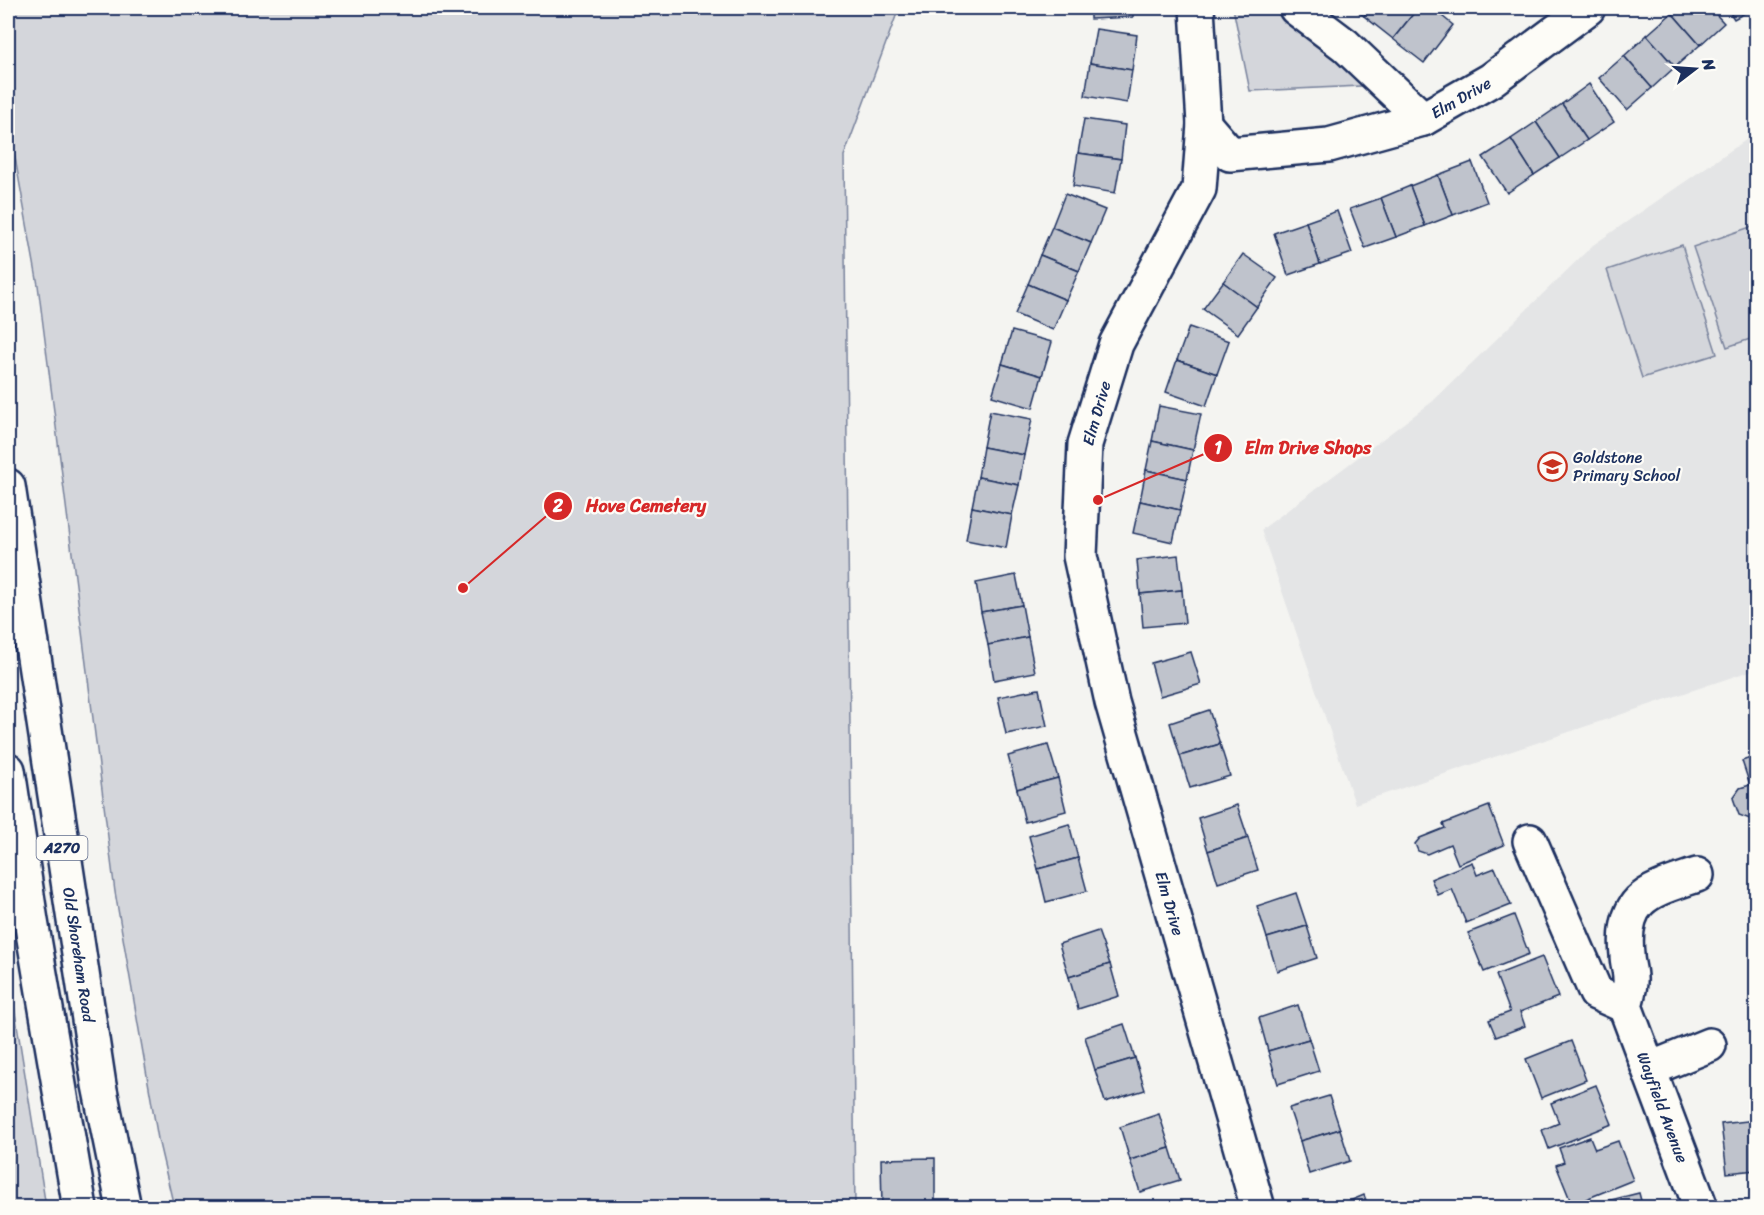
<svg xmlns="http://www.w3.org/2000/svg" width="1764" height="1215" viewBox="0 0 1764 1215" font-family="Sriracha,sans-serif">
<style>
.built{fill:#e4e5e6}
.green{fill:#d4d6db;stroke:#78829c;stroke-width:1.5}
.building{fill:#bfc3cc;stroke:#1b2f5e;stroke-width:1.5}
.lines{fill:none;stroke-linecap:round;stroke-linejoin:round}
.minor-casing{stroke:#1b2f5e;stroke-width:38}
.major-casing{stroke:#1b2f5e;stroke-width:38}
.minor{stroke:#fdfcf7;stroke-width:33}
.major{stroke:#fdfcf7;stroke-width:33}
.labels{text-anchor:middle;stroke-width:4.5;stroke-linejoin:round;paint-order:stroke}
.shield{fill:#fdfcf7;stroke:#5f6c8c;stroke-width:1.5}
.shield-label{font-size:15px;font-weight:bold;fill:#1b2f5e}
.street-label{font-size:16px;fill:#1b2f5e;stroke:#fdfcf7}
.poi-label{font-size:16px;fill:#1b2f5e;stroke:#fdfcf7;text-anchor:start}
.leader{fill:none;stroke:#d62828;stroke-width:2}
.callout-dot{fill:#d62828;stroke:#fdfcf7;stroke-width:2}
.mark-label{font-size:18px;text-anchor:middle;font-weight:bold;fill:#fff}
.callout-label{font-size:18px;text-anchor:middle;font-weight:bold;fill:#d62828;stroke:#fdfcf7;stroke-width:4.5;stroke-linejoin:round;paint-order:stroke}
</style>
<rect width="100%" height="100%" fill="#f4f4f1"/>
<filter id="ink" filterUnits="userSpaceOnUse"><feTurbulence type="fractalNoise" baseFrequency=".0167" numOctaves="2"/><feDisplacementMap in="SourceGraphic" scale="12" xChannelSelector="R" yChannelSelector="G"/><feConvolveMatrix kernelMatrix="1 2 1 2 8 2 1 2 1" color-interpolation-filters="sRGB"/></filter>
<g filter="url(#ink)">
<!-- built -->
<polygon class="built" points="1756,133 1756,669 1355,804 1261,530 1432,402 1593,245"/>
<!-- green -->
<g class="green">
<polygon points="8,8 899,8 844,156 855,1207 174,1207 158,1139 115,892 38,285 8,119"/>
<polygon points="1233,8 1275,8 1382,85 1250,91"/>
<polygon points="1756,225 1756,337 1727,347 1693,247"/>
<polygon points="1682,245 1717,354 1642,378 1607,270"/>
<polygon points="8,968 46,1207 8,1207"/>
</g>
<!-- building -->
<g class="building">
<polygon points="1090,8 1133,8 1133,17 1090,19"/>
<polygon points="1353,8 1370,8 1364,16"/>
<polygon points="1370,8 1418,8 1393,39 1364,16"/>
<polygon points="1418,8 1432,8 1453,25 1424,63 1393,39"/>
<polygon points="1678,8 1710,8 1724,23 1700,45 1672,13"/>
<polygon points="1727,8 1754,8 1734,19"/>
<polygon points="1672,13 1700,45 1675,67 1647,35"/>
<polygon points="1096,29 1137,35 1132,70 1090,63"/>
<polygon points="1647,35 1675,67 1652,88 1624,56"/>
<polygon points="1624,56 1652,88 1627,110 1599,78"/>
<polygon points="1090,63 1132,70 1127,103 1085,96"/>
<polygon points="1589,84 1614,122 1587,140 1562,104"/>
<polygon points="1562,104 1587,140 1560,158 1536,122"/>
<polygon points="1084,119 1125,125 1121,159 1078,153"/>
<polygon points="1536,122 1560,158 1534,175 1511,139"/>
<polygon points="1511,139 1534,175 1507,193 1483,157"/>
<polygon points="1078,153 1121,159 1115,193 1073,186"/>
<polygon points="1472,162 1487,202 1453,215 1438,175"/>
<polygon points="1438,175 1453,215 1425,226 1410,186"/>
<polygon points="1410,186 1425,226 1396,237 1381,198"/>
<polygon points="1065,194 1105,210 1091,243 1052,227"/>
<polygon points="1381,198 1396,237 1365,248 1350,209"/>
<polygon points="1337,211 1352,253 1320,264 1306,222"/>
<polygon points="1306,222 1320,264 1288,275 1274,233"/>
<polygon points="1052,227 1091,243 1079,271 1040,255"/>
<polygon points="1243,254 1277,278 1257,307 1223,282"/>
<polygon points="1040,255 1079,271 1066,300 1028,284"/>
<polygon points="1223,282 1257,307 1238,334 1203,309"/>
<polygon points="1028,284 1066,300 1053,330 1015,314"/>
<polygon points="1189,327 1229,341 1217,374 1177,360"/>
<polygon points="1012,331 1052,342 1042,376 1002,364"/>
<polygon points="1177,360 1217,374 1206,406 1166,392"/>
<polygon points="1002,364 1042,376 1033,408 992,396"/>
<polygon points="1159,406 1201,414 1193,450 1152,441"/>
<polygon points="990,411 1032,419 1024,455 983,447"/>
<polygon points="1152,441 1193,450 1187,479 1146,470"/>
<polygon points="983,447 1024,455 1019,485 978,477"/>
<polygon points="1146,470 1187,479 1180,510 1140,501"/>
<polygon points="978,477 1019,485 1012,515 972,507"/>
<polygon points="1140,501 1180,510 1173,542 1133,533"/>
<polygon points="972,507 1012,515 1006,548 966,540"/>
<polygon points="1178,555 1182,590 1140,594 1137,560"/>
<polygon points="1016,575 1022,605 981,612 976,583"/>
<polygon points="1182,590 1185,623 1143,627 1140,594"/>
<polygon points="1022,605 1028,637 988,645 981,612"/>
<polygon points="1028,637 1035,672 994,680 988,645"/>
<polygon points="1191,652 1201,684 1160,696 1151,663"/>
<polygon points="1039,689 1047,726 1006,734 998,697"/>
<polygon points="1209,710 1220,744 1180,756 1170,723"/>
<polygon points="1220,744 1230,776 1190,788 1180,756"/>
<polygon points="1048,745 1058,778 1017,789 1008,756"/>
<polygon points="1756,756 1756,817 1750,819 1739,815 1733,798 1740,788 1750,785 1742,761"/>
<polygon points="1058,778 1066,811 1025,822 1017,789"/>
<polygon points="1237,805 1248,838 1208,851 1198,818"/>
<polygon points="1489,806 1504,845 1458,864 1450,844 1427,854 1418,851 1415,844 1420,838 1445,828 1443,824"/>
<polygon points="1069,824 1078,858 1038,869 1029,836"/>
<polygon points="1248,838 1258,870 1218,883 1208,851"/>
<polygon points="1078,858 1087,891 1046,902 1038,869"/>
<polygon points="1472,862 1477,875 1495,868 1511,905 1466,923 1452,889 1438,895 1431,879"/>
<polygon points="1296,893 1307,926 1267,938 1257,906"/>
<polygon points="1514,915 1529,954 1484,972 1468,933"/>
<polygon points="1307,926 1317,958 1277,971 1267,938"/>
<polygon points="1098,931 1110,964 1069,977 1059,944"/>
<polygon points="1542,957 1558,997 1520,1012 1525,1026 1496,1037 1489,1020 1510,1012 1496,975"/>
<polygon points="1110,964 1119,996 1078,1009 1069,977"/>
<polygon points="1298,1005 1309,1039 1268,1051 1259,1018"/>
<polygon points="1124,1024 1135,1058 1095,1070 1085,1037"/>
<polygon points="1309,1039 1319,1071 1278,1084 1268,1051"/>
<polygon points="1571,1041 1586,1080 1541,1098 1526,1059"/>
<polygon points="1135,1058 1145,1090 1105,1102 1095,1070"/>
<polygon points="1596,1085 1612,1124 1549,1149 1542,1130 1559,1123 1551,1103"/>
<polygon points="1329,1096 1340,1129 1300,1141 1289,1108"/>
<polygon points="1159,1114 1170,1148 1130,1160 1120,1127"/>
<polygon points="1756,1120 1756,1170 1727,1173 1721,1124"/>
<polygon points="1340,1129 1350,1161 1309,1174 1300,1141"/>
<polygon points="1590,1137 1595,1149 1618,1141 1633,1180 1586,1199 1587,1202 1573,1207 1556,1165 1564,1162 1559,1148"/>
<polygon points="1170,1148 1180,1180 1140,1192 1130,1160"/>
<polygon points="935,1158 935,1208 882,1208 881,1159"/>
<polygon points="1639,1193 1643,1208 1592,1208 1591,1205"/>
<polygon points="1364,1195 1369,1208 1333,1208"/>
</g>
<g class="lines">
<defs>
<g id="minor">
<path id="s1" d="M1197 8 1204 124 1199 189 1116 344 1085 444 1080 556 1112 702 1258 1208"/>
<polyline points="1296,8 1345,45 1423,119"/>
<path id="s2" d="M1204 124 1230 154 1329 145 1423 119 1491 80 1588 8"/>
<polyline points="1530,841 1596,993 1625,1006"/>
<path id="s3" d="M1625 1006 1701 1208"/>
<path d="M1625 1006C1627 997 1631 987 1630 978 1630 970 1627 963 1627 955 1621 896 1650 891 1697 875"/>
<polyline points="1650,1069 1709,1045"/>
</g>
<g id="major">
<path id="s4" d="M8 486 99 1085 124 1208"/>
<polyline points="8,770 31,921 80,1208"/>
</g>
</defs>
<!-- minor casing -->
<use href="#minor" class="minor-casing"/>
<!-- major casing -->
<use href="#major" class="major-casing"/>
<!-- minor -->
<use href="#minor" class="minor"/>
<!-- major -->
<use href="#major" class="major"/>
</g>
</g>
<!-- icons -->
<defs>
<symbol id="school-ring" viewBox="-11 -11 22 22"><circle r="9.5" fill="#fdfcf7" stroke="#c8321e" stroke-width="1.5"/><path d="M0-5L7-2L0 1L-7-2ZM-4 1L0 2.5L4 1V4Q0 6-4 4Z" fill="#c8321e"/></symbol>
</defs>
<g fill-rule="evenodd">
<use href="#school-ring" x="1536" y="450" width="33" height="33"/>
</g>
<g class="labels">
<!-- shield labels -->
<rect class="shield" x="36.5" y="836" width="51" height="24" rx="4.5"/>
<g class="shield-label">
<text x="62" y="853">A270</text>
</g>
<!-- street labels -->
<g class="street-label">
<text dy="6" stroke="none"><textPath href="#s2" startOffset="280">Elm Drive</textPath></text>
<text transform="translate(1096 413) rotate(-74)" y="6">Elm Drive</text>
<text dy="6" stroke="none"><textPath href="#s1" startOffset="933">Elm Drive</textPath></text>
<text dy="6" stroke="none"><textPath href="#s4" startOffset="474">Old Shoreham Road</textPath></text>
<text dy="6" stroke="none"><textPath href="#s3" startOffset="108">Wayfield Avenue</textPath></text>
</g>
<!-- poi labels -->
<g class="poi-label">
<text x="1573" y="463">Goldstone<tspan x="1573" dy="18">Primary School</tspan></text>
</g>
</g>
<!-- callouts -->
<path class="leader" d="M1098 500L1218 448M463 588L558 506"/>
<g class="callout-dot">
<circle cx="1098" cy="500" r="6"/>
<circle cx="463" cy="588" r="6"/>
<circle cx="1218" cy="448" r="15"/>
<circle cx="558" cy="506" r="15"/>
</g>
<g class="mark-label">
<text x="1218" y="454">1</text>
<text x="558" y="512">2</text>
</g>
<g class="callout-label">
<text x="1308" y="454">Elm Drive Shops</text>
<text x="646" y="512">Hove Cemetery</text>
</g>
<!-- margin -->
<rect width="1764" height="1215" fill="none" stroke="#fdfcf7" stroke-width="30"/>
<rect x="15" y="15" width="1734" height="1185" fill="none" stroke="#1b2f5e" stroke-width="2" filter="url(#ink)"/>
<!-- north arrow -->
<g transform="translate(1695 69) rotate(73)" stroke="#fdfcf7" stroke-width="4.5" paint-order="stroke">
<path d="M0-4.5L10 22L0 15L-10 22Z" fill="#1b2f5e"/>
<text y="-9" font-size="16" font-weight="bold" text-anchor="middle" fill="#1b2f5e">N</text>
</g>
</svg>
